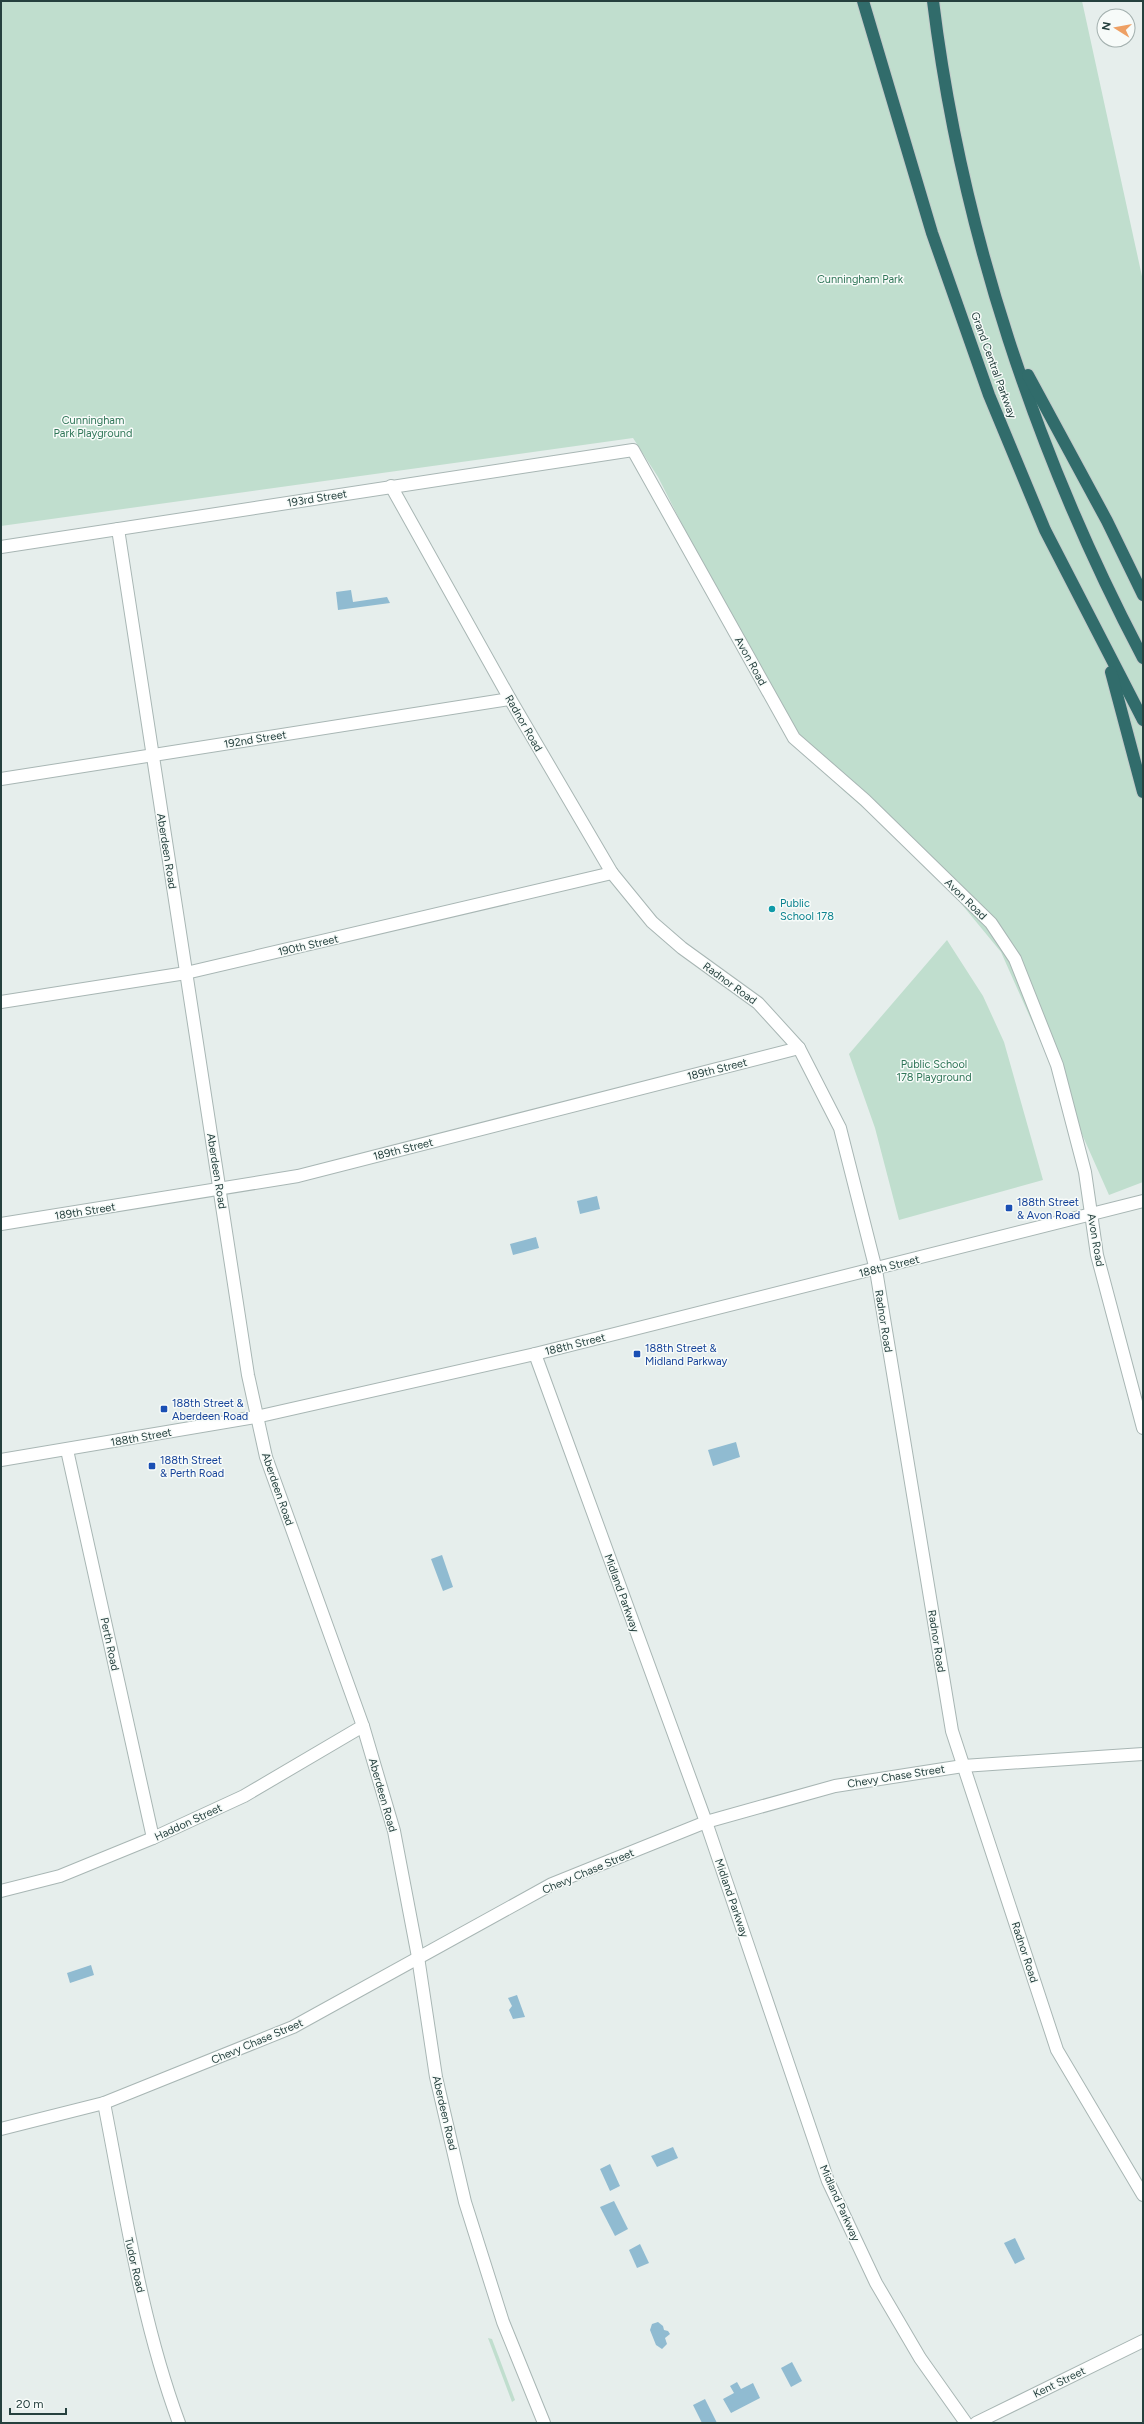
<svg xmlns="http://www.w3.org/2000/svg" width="1144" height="2424" viewBox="0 0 1144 2424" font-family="Figtree,sans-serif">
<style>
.green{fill:#c0dece}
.water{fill:#90bbd1}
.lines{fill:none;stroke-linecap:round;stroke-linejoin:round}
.minor-casing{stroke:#a8b6b4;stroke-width:14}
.tertiary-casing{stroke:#a8b6b4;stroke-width:14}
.motorway-casing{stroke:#c2cac9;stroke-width:14}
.minor{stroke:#fff;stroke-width:12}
.tertiary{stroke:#fff;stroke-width:12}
.motorway{stroke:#316c6b;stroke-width:12}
.culture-dot{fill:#0f9aa8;stroke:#f7fbf9;stroke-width:1.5}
.transit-dot{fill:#1a4fb4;stroke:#f7fbf9;stroke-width:1.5}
.labels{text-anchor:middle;stroke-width:3;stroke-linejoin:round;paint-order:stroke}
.park-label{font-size:11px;fill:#307658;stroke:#f7fbf9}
.street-label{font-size:11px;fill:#25403e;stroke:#f7fbf9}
.culture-label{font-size:11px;fill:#0d838f;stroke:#f7fbf9;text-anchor:start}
.transit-label{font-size:11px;fill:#164399;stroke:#f7fbf9;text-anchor:start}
</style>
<rect width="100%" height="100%" fill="#e6eeec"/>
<!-- green -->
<g class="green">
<polygon points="1,1 1082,1 1143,281 1143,1182 1109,1195 1001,952 931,867 844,791 788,733 658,477 633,438 1,526"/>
<polygon points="947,940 983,996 1004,1042 1043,1180 899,1220 875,1128 849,1054"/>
<polygon points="488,2338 492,2339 515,2400 512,2402"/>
</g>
<!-- water -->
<g class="water">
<polygon points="351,590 353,602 387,597 390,603 338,610 336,592"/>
<polygon points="597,1196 600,1209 580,1214 577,1201"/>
<polygon points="536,1237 539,1248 513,1255 510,1244"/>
<polygon points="736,1442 740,1457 713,1466 708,1450"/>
<polygon points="442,1555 453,1587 443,1591 431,1559"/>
<polygon points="91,1965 94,1975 70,1983 67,1973"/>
<polygon points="517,1995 525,2017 513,2019 509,2010 512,2006 508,1998"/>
<polygon points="673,2147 678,2158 657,2167 651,2156"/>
<polygon points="610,2164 620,2186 610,2191 600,2169"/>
<polygon points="614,2201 628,2229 615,2236 600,2207"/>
<polygon points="1015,2238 1025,2259 1015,2264 1004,2243"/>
<polygon points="640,2244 649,2263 637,2268 629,2250"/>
<polygon points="658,2322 663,2326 664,2330 668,2331 670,2334 665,2338 667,2344 662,2349 656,2345 650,2330 652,2324"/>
<polygon points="792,2362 802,2381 791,2387 781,2368"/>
<polygon points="737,2382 741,2389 753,2383 760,2398 731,2413 723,2399 734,2393 730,2386"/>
<polygon points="705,2399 717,2423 702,2423 693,2405"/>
</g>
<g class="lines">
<defs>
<g id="minor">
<polyline points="391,486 510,699 612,873 652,922 682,948 758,1003 799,1048 840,1128 876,1270 952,1731 1057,2050 1143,2195"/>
<polyline points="118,529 248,1375 266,1457 363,1726 394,1831 418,1957 436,2077 465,2202 503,2322 544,2423"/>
<polyline points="1,547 633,450 794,738 865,800 991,923 1015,959 1057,1065 1085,1172 1097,1255 1143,1428"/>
<polyline points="1,779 510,699"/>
<polyline points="1,1002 186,973 612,873"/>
<polyline points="1,1224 298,1176 799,1048"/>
<polyline points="535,1354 706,1822 828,2181 876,2283 920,2358 966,2423"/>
<polyline points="67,1450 153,1838"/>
<polyline points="1,1891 60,1876 153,1838 244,1796 363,1726"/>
<path d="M104 2103C125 2210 141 2320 179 2423"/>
<polyline points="1,2129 104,2103 293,2027 552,1884 706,1822 835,1786 963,1766 1143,1754"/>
<polyline points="976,2423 1143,2341"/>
</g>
<polyline id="tertiary" points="1,1460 256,1417 535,1354 1143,1201"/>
<g id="motorway">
<polyline points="863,1 932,233 989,395 1045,530 1143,720"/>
<path d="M933 1C961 229 1036 455 1143 658"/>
<polyline points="1028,375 1107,521 1143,595"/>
<polyline points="1111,672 1143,792"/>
</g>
</defs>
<!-- minor casing -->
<use href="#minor" class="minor-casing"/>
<!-- tertiary casing -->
<use href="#tertiary" class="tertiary-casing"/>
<!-- motorway casing -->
<use href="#motorway" class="motorway-casing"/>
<!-- minor -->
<use href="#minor" class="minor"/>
<!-- tertiary -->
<use href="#tertiary" class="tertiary"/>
<!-- motorway -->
<use href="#motorway" class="motorway"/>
</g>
<!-- markers -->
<circle class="culture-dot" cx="772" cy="909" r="4"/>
<g class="transit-dot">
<rect x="1005" y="1204" width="8" height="8" rx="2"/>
<rect x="633" y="1350" width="8" height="8" rx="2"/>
<rect x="160" y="1405" width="8" height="8" rx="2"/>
<rect x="148" y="1462" width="8" height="8" rx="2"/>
</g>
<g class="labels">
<!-- park labels -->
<g class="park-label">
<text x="860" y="283">Cunningham Park</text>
<text x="93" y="424">Cunningham<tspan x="93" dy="13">Park Playground</tspan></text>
<text x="934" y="1068">Public School<tspan x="934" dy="13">178 Playground</tspan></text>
</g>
<!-- street labels -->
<g class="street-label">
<text transform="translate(994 365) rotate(70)" y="4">Grand Central Parkway</text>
<text transform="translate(317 498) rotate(-9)" y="4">193rd Street</text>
<text transform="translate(751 661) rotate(61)" y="4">Avon Road</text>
<text transform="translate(524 723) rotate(60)" y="4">Radnor Road</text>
<text transform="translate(255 739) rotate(-9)" y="4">192nd Street</text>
<text transform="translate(167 851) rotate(81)" y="4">Aberdeen Road</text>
<text transform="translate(966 899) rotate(44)" y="4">Avon Road</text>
<text transform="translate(308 945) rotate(-13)" y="4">190th Street</text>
<text transform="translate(730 983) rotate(36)" y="4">Radnor Road</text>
<text transform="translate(717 1069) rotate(-14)" y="4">189th Street</text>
<text transform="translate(403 1149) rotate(-14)" y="4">189th Street</text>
<text transform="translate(217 1171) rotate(81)" y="4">Aberdeen Road</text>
<text transform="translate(85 1211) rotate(-9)" y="4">189th Street</text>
<text transform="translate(1096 1240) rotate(80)" y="4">Avon Road</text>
<text transform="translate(889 1266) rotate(-14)" y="4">188th Street</text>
<text transform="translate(884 1321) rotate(81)" y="4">Radnor Road</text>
<text transform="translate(575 1344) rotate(-14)" y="4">188th Street</text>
<text transform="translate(141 1437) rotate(-10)" y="4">188th Street</text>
<text transform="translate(278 1489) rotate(71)" y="4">Aberdeen Road</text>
<text transform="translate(622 1593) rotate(70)" y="4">Midland Parkway</text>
<text transform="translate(937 1641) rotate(81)" y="4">Radnor Road</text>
<text transform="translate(110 1644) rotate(78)" y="4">Perth Road</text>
<text transform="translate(896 1776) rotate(-9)" y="4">Chevy Chase Street</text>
<text transform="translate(383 1795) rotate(74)" y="4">Aberdeen Road</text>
<text transform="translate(188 1822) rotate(-25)" y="4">Haddon Street</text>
<text transform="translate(588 1871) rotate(-23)" y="4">Chevy Chase Street</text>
<text transform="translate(732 1898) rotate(71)" y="4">Midland Parkway</text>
<text transform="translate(1025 1952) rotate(72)" y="4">Radnor Road</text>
<text transform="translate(257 2041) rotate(-23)" y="4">Chevy Chase Street</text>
<text transform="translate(445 2113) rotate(77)" y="4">Aberdeen Road</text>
<text transform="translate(840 2203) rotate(66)" y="4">Midland Parkway</text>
<text transform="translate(135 2265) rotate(77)" y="4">Tudor Road</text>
<text transform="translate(1059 2382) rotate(-26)" y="4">Kent Street</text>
</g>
<!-- culture labels -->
<g class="culture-label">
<text x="780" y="907">Public<tspan x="780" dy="13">School 178</tspan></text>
</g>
<!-- transit labels -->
<g class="transit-label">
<text x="1017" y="1206">188th Street<tspan x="1017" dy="13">&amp; Avon Road</tspan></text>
<text x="645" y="1352">188th Street &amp;<tspan x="645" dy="13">Midland Parkway</tspan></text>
<text x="172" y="1407">188th Street &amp;<tspan x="172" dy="13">Aberdeen Road</tspan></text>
<text x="160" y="1464">188th Street<tspan x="160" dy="13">&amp; Perth Road</tspan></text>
</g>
</g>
<!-- border -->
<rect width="1144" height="2424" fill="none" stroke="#25403e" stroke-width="4"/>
<!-- north arrow -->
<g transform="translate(1116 28) rotate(281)"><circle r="19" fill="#f7fbf9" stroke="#a3b0ae"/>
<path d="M0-3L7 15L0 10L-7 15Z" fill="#eea064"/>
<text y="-6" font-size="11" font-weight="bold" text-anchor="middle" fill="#25403e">N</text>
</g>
<!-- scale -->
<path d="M10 2408v6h56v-6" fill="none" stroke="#25403e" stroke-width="2"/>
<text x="16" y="2408" font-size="12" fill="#25403e" stroke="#f7fbf9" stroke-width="3" paint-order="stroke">20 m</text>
</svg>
